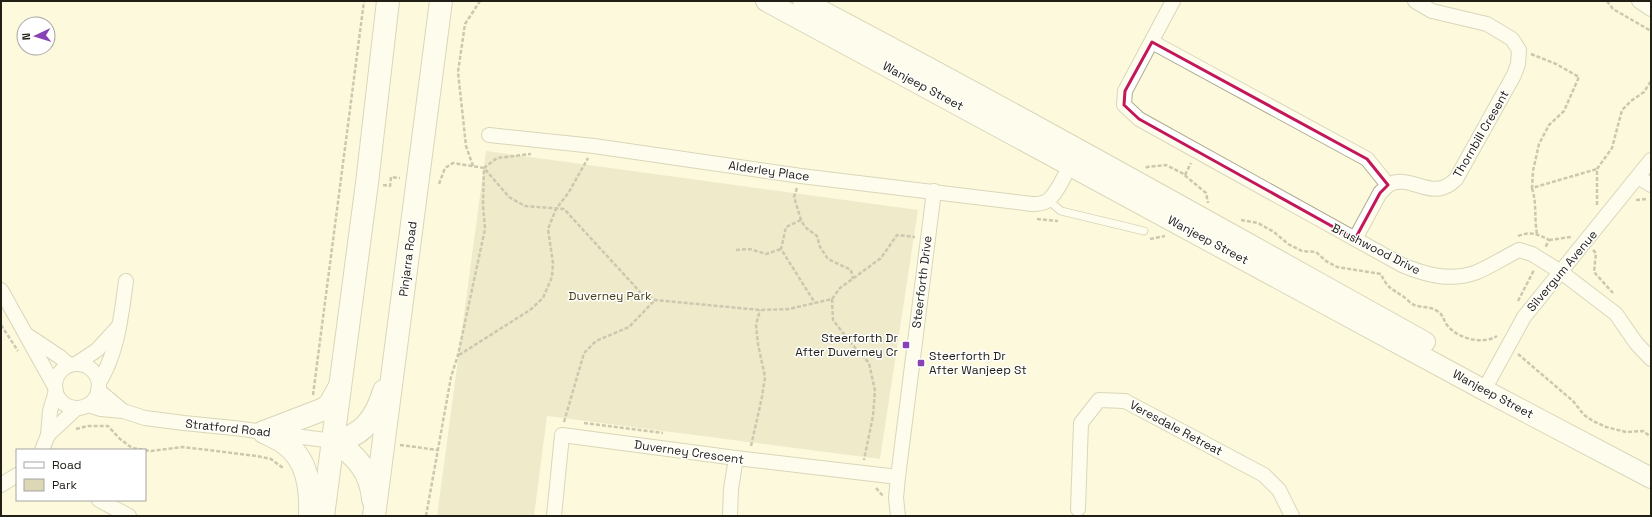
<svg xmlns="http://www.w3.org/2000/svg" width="1652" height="517" viewBox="0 0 1652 517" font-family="'Space Grotesk',sans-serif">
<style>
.green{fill:#dcd7b4}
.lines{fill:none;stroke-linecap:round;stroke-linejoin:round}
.lane-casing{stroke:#aeab90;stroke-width:9}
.street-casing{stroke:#aeab90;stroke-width:16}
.secondary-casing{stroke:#aeab90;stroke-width:22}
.primary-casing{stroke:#aeab90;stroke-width:24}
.path{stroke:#908d7a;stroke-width:2.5;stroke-dasharray:4 2;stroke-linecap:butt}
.lane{stroke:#fff;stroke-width:7}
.street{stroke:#fff;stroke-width:14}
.secondary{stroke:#fff;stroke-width:20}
.primary{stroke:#fff;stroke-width:22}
.marked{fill:none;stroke:#c2185b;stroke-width:3;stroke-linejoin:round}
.poi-dot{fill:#8942b5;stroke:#fff;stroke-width:1.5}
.labels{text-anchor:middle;stroke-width:3;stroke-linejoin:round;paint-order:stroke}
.street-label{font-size:12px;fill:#222016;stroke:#fff}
.park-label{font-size:12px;fill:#474015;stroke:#fff}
.poi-label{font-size:12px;fill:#222016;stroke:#fff;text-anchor:end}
</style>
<rect width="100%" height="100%" fill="#fdf9dd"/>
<!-- green -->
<polygon class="green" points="486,151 918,210 880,459 547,416 534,516 437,516"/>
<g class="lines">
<defs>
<polyline id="lane" points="1048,200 1061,211 1144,231"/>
<g id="street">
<path d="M1173 1 1125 91 1124 105 1139 119 1402 265C1426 275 1451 282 1477 272 1491 266 1505 257 1519 250L1532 254 1561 272 1616 314 1636 343 1651 359"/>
<polyline points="1639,1 1651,9"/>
<path d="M1152 42 1367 159 1388 185C1412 172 1432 204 1456 179L1514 75 1518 64 1519 50 1512 39 1487 24 1432 11 1415 1"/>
<path d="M489 135 594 146 801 176 1032 204C1037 204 1042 204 1047 201 1057 195 1068 168 1074 158"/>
<polyline points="1638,177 1651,185"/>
<polyline points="1355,239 1380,193 1388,185"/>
<polyline points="1,290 55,387"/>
<polyline points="27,335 60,357 69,365"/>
<polyline points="76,364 97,350 119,326"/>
<circle cx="77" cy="386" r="22"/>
<path d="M99 383C118 351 121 317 126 281"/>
<polyline points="98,390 123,411"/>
<polyline points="1484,390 1524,317 1651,160"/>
<polyline points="88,405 101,409 123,411 145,418 184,423 234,428 333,441"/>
<polyline points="48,435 77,408"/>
<polyline points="42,450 48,435 50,411 56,391"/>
<polyline points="1,485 17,475"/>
<polyline points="99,500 129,516"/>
<polyline points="1078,509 1081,423 1099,400 1125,401 1264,475 1279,490 1292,516"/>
<polyline points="554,516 562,435 736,458 898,477"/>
<polyline points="730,516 731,489 736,458"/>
<polyline points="898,516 896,498 898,477 934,191"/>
</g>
<g id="secondary">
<polyline points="766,1 1484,390 1651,478"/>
<path d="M803 1C1013 111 1218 227 1425 342"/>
</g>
<g id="primary">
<path d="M264 432C270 435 277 438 283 442 308 458 311 489 310 516"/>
<polyline points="264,432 324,409 330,404 339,388"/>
<path d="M333 441C362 438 376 418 384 391"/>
<path d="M333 441C356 454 371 472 373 499"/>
<polyline points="323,516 367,183 388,1"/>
<polyline points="374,516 441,1"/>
</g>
</defs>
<!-- lane casing -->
<use href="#lane" class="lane-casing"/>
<!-- street casing -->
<use href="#street" class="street-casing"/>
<!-- secondary casing -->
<use href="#secondary" class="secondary-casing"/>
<!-- primary casing -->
<use href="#primary" class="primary-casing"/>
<!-- path -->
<g class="path">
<polyline points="1607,1 1613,9 1651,31"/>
<polyline points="1531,54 1556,64 1579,77 1564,111 1549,125 1539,144 1533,171 1532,188 1597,169"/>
<polyline points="473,166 466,146 458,72 465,24 480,1"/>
<polyline points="1146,168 1147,167 1166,165 1182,173 1206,193 1208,203"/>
<polyline points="1185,175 1191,163"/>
<polyline points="439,184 445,168 453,163 484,168 509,197 525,206 564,209 641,293 655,300 760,310 789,309 832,299 840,288 881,258 897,235 915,237"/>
<polyline points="383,185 390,186 391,177 400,178"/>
<polyline points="797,188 794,197 801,220 805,227 817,236 820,247 828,259 851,270 853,279"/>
<path d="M1532 188C1537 204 1534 217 1537 234"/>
<polyline points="1636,200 1647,199"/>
<polyline points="1597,205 1597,169 1612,148 1622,110 1631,101 1644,92 1651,81"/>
<polyline points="1037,219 1058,221"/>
<polyline points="801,220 786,227 781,249 815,303"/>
<path d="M1241 220 1258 223 1274 232 1288 244 1302 251 1316 252 1326 261 1337 267 1381 274C1387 288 1392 289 1404 297 1407 299 1410 303 1414 305 1421 308 1431 306 1437 311 1444 315 1443 320 1447 325 1458 339 1483 345 1497 336"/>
<path d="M1518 236C1530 231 1538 234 1549 240L1545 248"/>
<polyline points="1150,239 1165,236"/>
<polyline points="1549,240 1571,237"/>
<polyline points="736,250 750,249 766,254 781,249"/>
<polyline points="1593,250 1596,253 1594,272 1613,293"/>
<polyline points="832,299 833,320 850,342 869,363 875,391 873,416 864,460"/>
<polyline points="1518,301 1534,270"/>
<polyline points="1,325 18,351"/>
<polyline points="1518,354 1573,401 1584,415 1593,421 1606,427 1626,432 1643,431 1651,437"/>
<polyline points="459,355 530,310 543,298 552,277 553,263 548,229 556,209 569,192 588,158"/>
<polyline points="313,395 364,1"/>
<polyline points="564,422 584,353 596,341 629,327 655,300"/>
<polyline points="584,423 663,433"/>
<polyline points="76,429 88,426 108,426 120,439 132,448 151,451 183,447 257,456 271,459 283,468"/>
<polyline points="400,445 438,450"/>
<polyline points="751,446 762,397 765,377 758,344 756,325 760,310"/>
<polyline points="876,488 883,496"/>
<polyline points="426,516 451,377 458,355 485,229 483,205 484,168 497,158 531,154"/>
</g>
<!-- lane -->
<use href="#lane" class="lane"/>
<!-- street -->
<use href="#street" class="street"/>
<!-- secondary -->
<use href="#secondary" class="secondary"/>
<!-- primary -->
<use href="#primary" class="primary"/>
</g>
<!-- marked area -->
<path d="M0 0H1652V517H0ZM1152 42 1367 159 1388 185 1380 193 1355 239 1139 119 1124 105 1125 91Z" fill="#fdf9dd" fill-opacity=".55" fill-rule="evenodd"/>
<path class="marked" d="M1152 42 1367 159 1388 185 1380 193 1355 239 1139 119 1124 105 1125 91Z"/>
<!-- markers -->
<g class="poi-dot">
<rect x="902" y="341" width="8" height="8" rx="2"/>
<rect x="917" y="359" width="8" height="8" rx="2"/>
</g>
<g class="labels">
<!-- street labels -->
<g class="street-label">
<text transform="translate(923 86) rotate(28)" y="4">Wanjeep Street</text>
<text transform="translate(1481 134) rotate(-60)" y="4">Thornbill Cresent</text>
<text transform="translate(769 171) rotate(8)" y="4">Alderley Place</text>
<text transform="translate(1208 240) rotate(28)" y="4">Wanjeep Street</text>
<text transform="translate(1376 249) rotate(27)" y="4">Brushwood Drive</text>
<text transform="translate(408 259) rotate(-83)" y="4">Pinjarra Road</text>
<text transform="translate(1562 271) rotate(-50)" y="4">Silvergum Avenue</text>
<text transform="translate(922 282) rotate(-83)" y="4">Steerforth Drive</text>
<text transform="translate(1493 394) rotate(28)" y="4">Wanjeep Street</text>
<text transform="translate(228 428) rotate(6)" y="4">Stratford Road</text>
<text transform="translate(1176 428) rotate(28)" y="4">Veresdale Retreat</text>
<text transform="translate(689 452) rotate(8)" y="4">Duverney Crescent</text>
</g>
<!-- park labels -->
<g class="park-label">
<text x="610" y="300">Duverney Park</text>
</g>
<!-- poi labels -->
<g class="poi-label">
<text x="898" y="342">Steerforth Dr<tspan x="898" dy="14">After Duverney Cr</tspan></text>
<text x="929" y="360" text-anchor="start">Steerforth Dr<tspan x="929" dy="14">After Wanjeep St</tspan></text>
</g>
</g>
<!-- border -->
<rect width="1652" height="517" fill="none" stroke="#222016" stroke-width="4"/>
<!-- legend -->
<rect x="16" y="449" width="130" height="52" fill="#ffffff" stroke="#a7a6a2"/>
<rect x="24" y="462" width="20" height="6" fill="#ffffff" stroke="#a7a6a2"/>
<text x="52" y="469" font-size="12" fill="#222016">Road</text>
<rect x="24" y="479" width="20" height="12" fill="#dcd7b4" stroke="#a7a6a2"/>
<text x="52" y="489" font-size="12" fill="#222016">Park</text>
<!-- north arrow -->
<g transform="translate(36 36) rotate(266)"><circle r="19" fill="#ffffff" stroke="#a7a6a2"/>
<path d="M0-3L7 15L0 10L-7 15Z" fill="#8942b5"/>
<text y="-6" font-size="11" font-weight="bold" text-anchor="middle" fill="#222016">N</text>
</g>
</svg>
